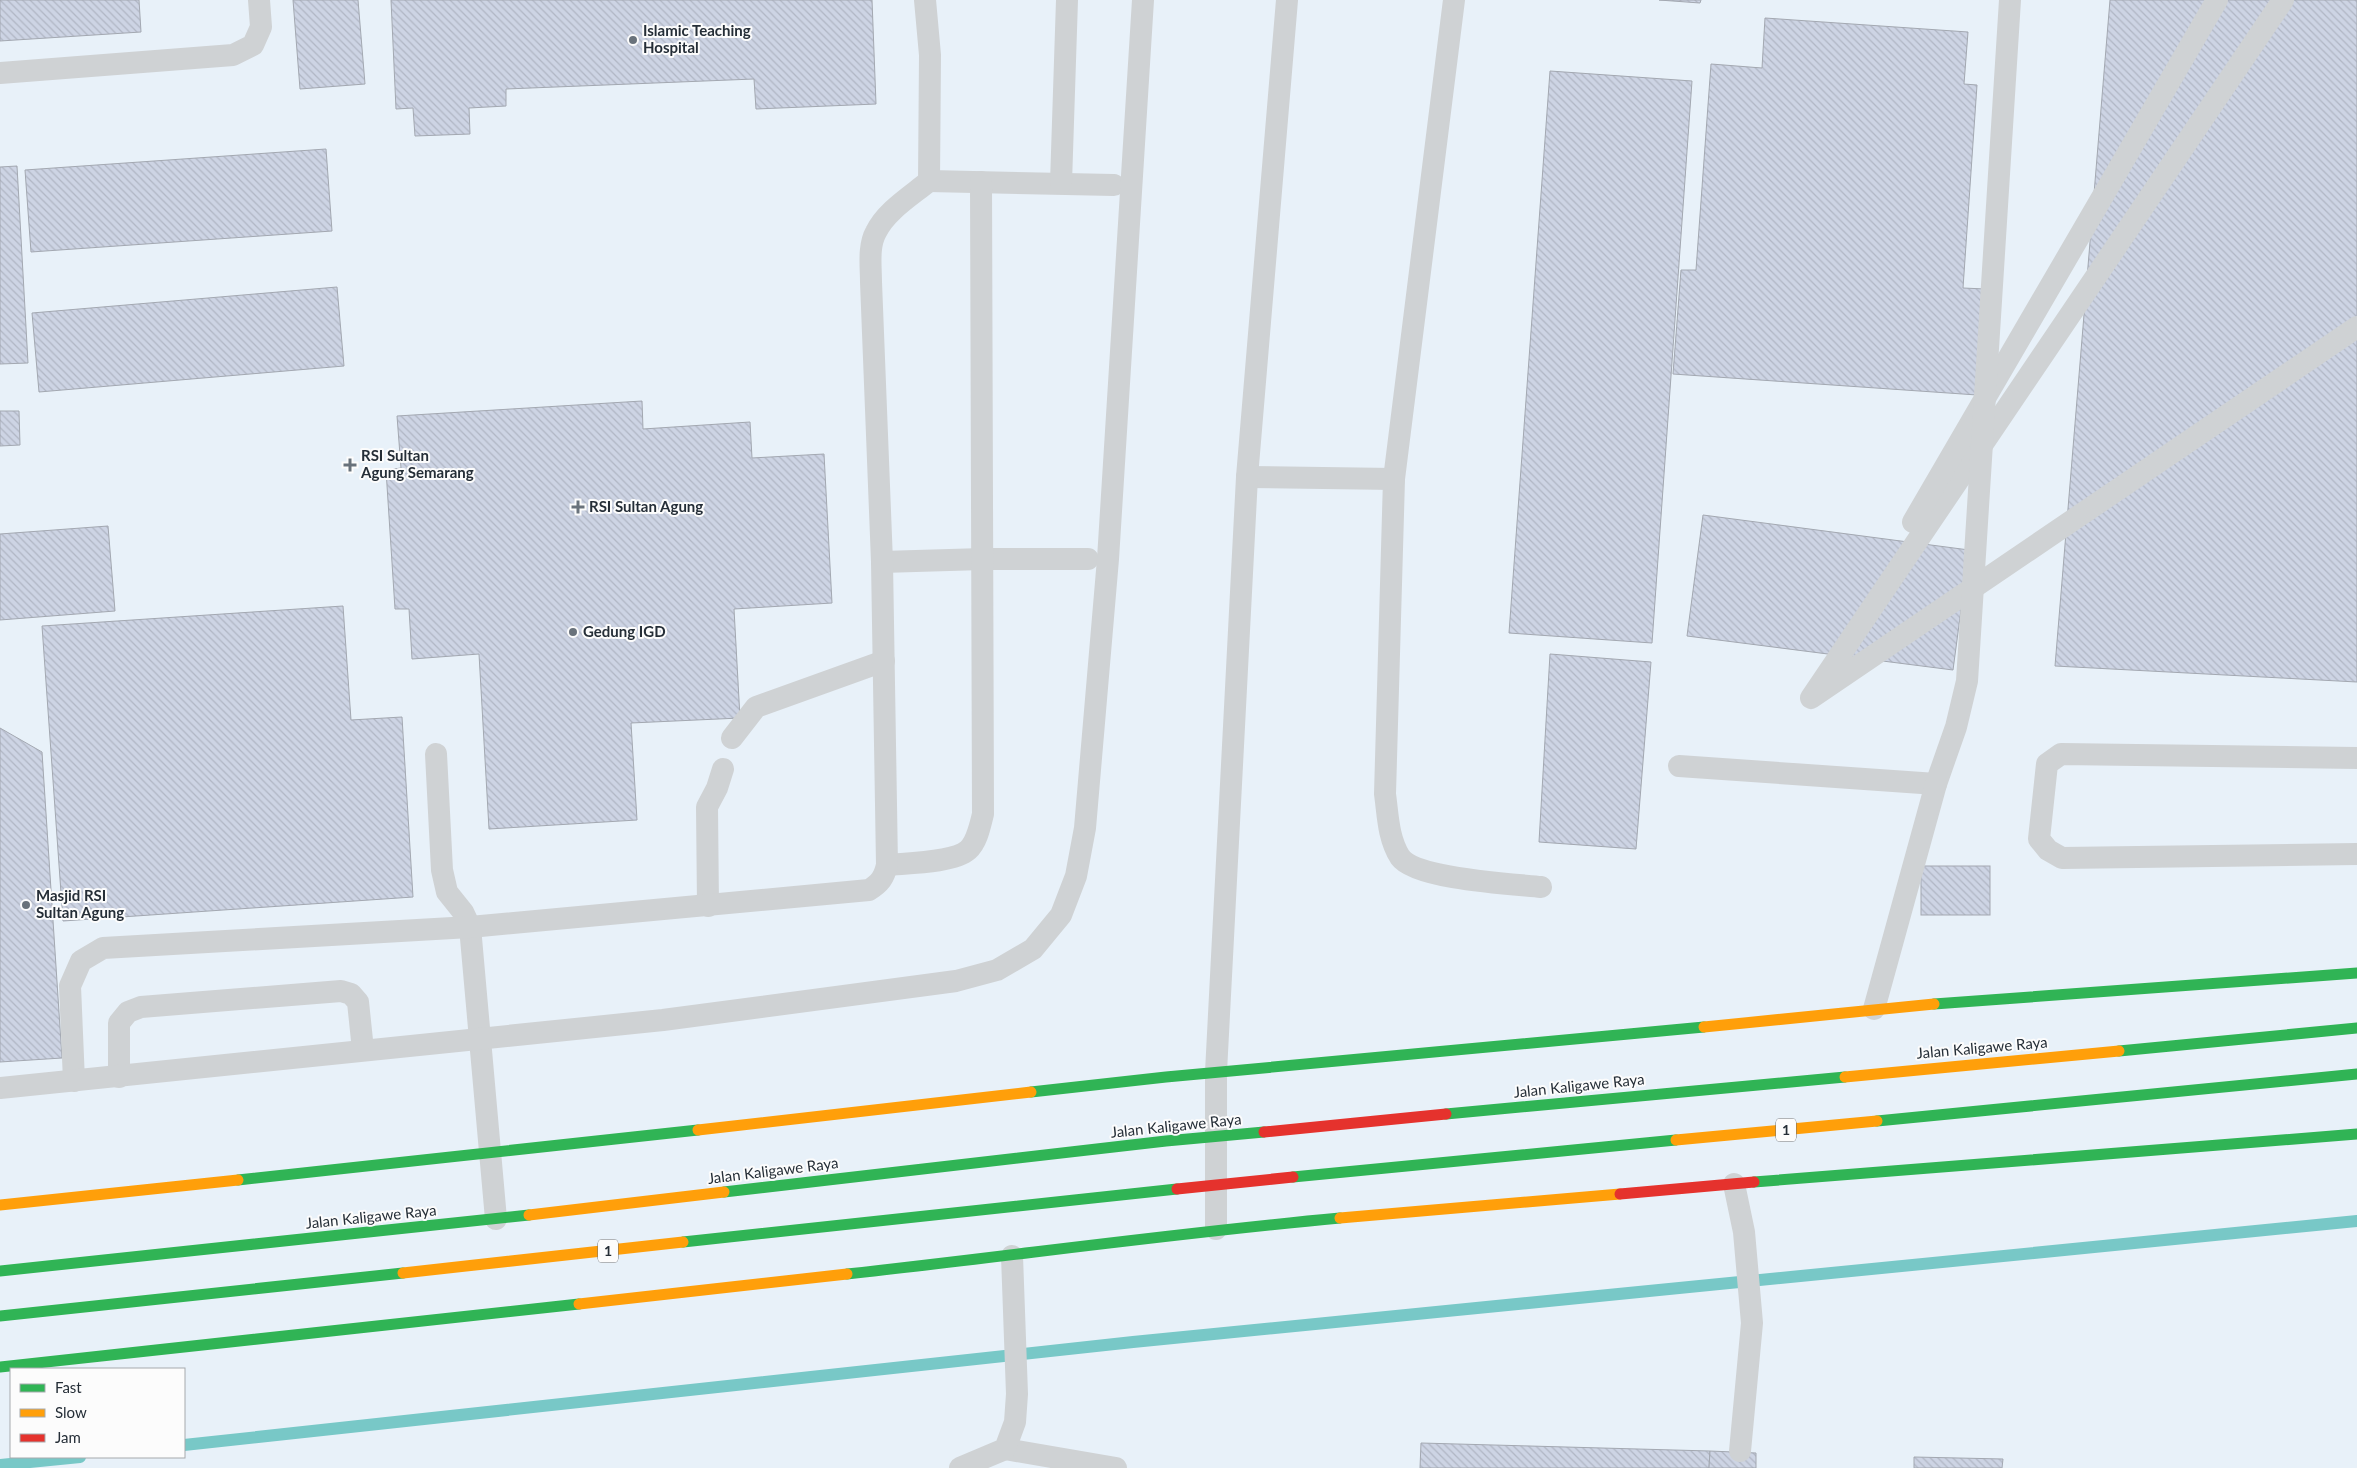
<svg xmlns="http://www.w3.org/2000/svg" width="2357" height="1468" viewBox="0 0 2357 1468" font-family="Lato,sans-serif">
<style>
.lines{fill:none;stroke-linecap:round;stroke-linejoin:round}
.stream{stroke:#78c8c7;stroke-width:12}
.building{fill:url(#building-back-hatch);stroke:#a3a8b1}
.lane{stroke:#cfd2d4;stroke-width:22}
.fast{stroke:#30b455;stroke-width:11}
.slow{stroke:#ff9f0a;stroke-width:11}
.jam{stroke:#e5322d;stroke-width:11}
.poi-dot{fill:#69727b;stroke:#fcfcfc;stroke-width:2}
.labels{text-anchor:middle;stroke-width:4;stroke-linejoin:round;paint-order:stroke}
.shield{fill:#fcfcfc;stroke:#666c72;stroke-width:1}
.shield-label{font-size:14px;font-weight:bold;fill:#252e37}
.poi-label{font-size:15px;font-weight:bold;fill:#252e37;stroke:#fcfcfc;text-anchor:start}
.street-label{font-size:15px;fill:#252e37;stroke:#fcfcfc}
</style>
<defs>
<pattern id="building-back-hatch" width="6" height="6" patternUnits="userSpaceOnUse" patternTransform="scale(1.25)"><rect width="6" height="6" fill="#cdd4e4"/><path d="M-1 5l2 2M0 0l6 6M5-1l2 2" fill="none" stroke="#b0b6c4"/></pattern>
</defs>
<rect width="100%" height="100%" fill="#e8f1f9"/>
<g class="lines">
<!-- stream -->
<g class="stream">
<polyline points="184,1445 1133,1342 2357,1221"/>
<polyline points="0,1465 80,1457"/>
</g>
</g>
<!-- building -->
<g class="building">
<polygon points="0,0 139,0 141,32 0,41"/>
<polygon points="293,0 358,0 365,84 300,89"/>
<polygon points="391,0 872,0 876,104 756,109 754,79 506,89 506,106 469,108 470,134 415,136 413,108 396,109"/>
<polygon points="1659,0 1701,0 1700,3"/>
<polygon points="2110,0 2357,0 2357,682 2055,666"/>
<polygon points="1765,18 1968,32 1964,84 1977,85 1963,288 1985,289 1977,395 1673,374 1681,270 1696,270 1711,64 1762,68"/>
<polygon points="1550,71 1692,81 1652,643 1509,633"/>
<polygon points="326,149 332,231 31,252 25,170"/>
<polygon points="17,166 28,363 0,364 0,167"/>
<polygon points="337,287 344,366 39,392 32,313"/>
<polygon points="642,401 643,429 750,422 752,458 824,454 832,603 734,609 740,718 631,723 637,820 489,829 479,654 412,659 409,609 395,609 386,470 401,468 397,416"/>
<polygon points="0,411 19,411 20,445 0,446"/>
<polygon points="1703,515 1969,550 1953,670 1687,636"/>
<polygon points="108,526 115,611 0,620 0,534"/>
<polygon points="343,606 351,720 402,717 413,897 63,921 42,626"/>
<polygon points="1550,654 1651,662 1636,849 1539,842"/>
<polygon points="0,728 42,752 62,1058 0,1062"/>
<rect x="1921" y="866" width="69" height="49"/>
<polygon points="1421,1443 1710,1451 1709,1468 1420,1468"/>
<polygon points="1710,1451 1756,1453 1756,1468 1709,1468"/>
<polygon points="1914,1457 2003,1459 2002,1468 1914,1468"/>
</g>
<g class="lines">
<!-- lane -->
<g class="lane">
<path d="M1454 0 1394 479 1385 794C1388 815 1388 838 1400 857 1415 879 1512 884 1541 887"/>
<polyline points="2283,0 1811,698 2357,327"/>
<polyline points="0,73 233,55 253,45 261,27 259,0"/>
<polyline points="929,181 1114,185"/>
<polyline points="1061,183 1067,0"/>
<polyline points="1247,477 1394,479"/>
<polyline points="1913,522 2217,0"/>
<polyline points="882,562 983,559 1088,559"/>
<polyline points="732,738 756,707 884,661"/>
<polyline points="436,754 442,870 447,892 463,912 470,927 496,1219"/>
<polyline points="2357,758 2061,754 2047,764 2039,839 2048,850 2062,858 2357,854"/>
<polyline points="1679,766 1936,784"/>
<path d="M887 865C906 863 953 863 968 850 977 842 980 826 983 814L981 182"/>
<polyline points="708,906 707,807 717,788 723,769"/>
<polyline points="1874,1009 1936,784 1956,727 1967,681 2010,0"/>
<polyline points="119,1077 119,1023 128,1012 141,1007 341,991 351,994 358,1002 363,1050"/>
<path d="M74 1081 70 986 81 961 103 948 470 927 869 890C880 883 884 878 887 865L882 562 871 282C871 267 868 246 876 232 886 211 911 196 929 181L930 55 925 0"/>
<polyline points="0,1088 663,1020 956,981 997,970 1033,949 1061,915 1076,876 1085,828 1108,559 1143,0"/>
<polyline points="1734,1184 1744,1232 1752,1323 1740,1451"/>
<polyline points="1216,1229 1216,1072 1247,477 1287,0"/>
<polyline points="1005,1449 1116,1468"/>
<polyline points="960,1468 1005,1449 1015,1422 1017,1394 1012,1256"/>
</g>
<!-- fast -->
<g class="fast">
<polyline points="1934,1004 2357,973"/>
<polyline points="2119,1051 2357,1028"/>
<polyline points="1031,1092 1166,1077 1704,1027"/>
<polyline points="1446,1114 1845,1077"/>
<polyline points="1877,1121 2357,1074"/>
<polyline points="1293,1177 1676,1140"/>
<polyline points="238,1180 698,1130"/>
<polyline points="1754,1182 2357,1134"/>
<polyline points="724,1192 1166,1141 1264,1132"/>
<polyline points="683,1242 1177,1189"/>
<polyline points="0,1271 529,1215"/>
<path d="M847 1274C1011 1256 1175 1233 1340 1218"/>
<polyline points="0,1316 403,1273"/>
<polyline points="0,1367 579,1304"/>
</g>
<!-- slow -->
<g class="slow">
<polyline points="1704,1027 1934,1004"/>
<polyline points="1845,1077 2119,1051"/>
<polyline points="698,1130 1031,1092"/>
<polyline points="1676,1140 1877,1121"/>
<polyline points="0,1205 238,1180"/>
<polyline points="529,1215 724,1192"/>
<polyline points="1340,1218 1620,1194"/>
<polyline points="403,1273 683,1242"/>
<polyline points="579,1304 847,1274"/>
</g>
<!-- jam -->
<g class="jam">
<polyline points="1264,1132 1446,1114"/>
<polyline points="1177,1189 1293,1177"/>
<polyline points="1620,1194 1754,1182"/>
</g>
</g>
<!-- markers -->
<g class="poi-dot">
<circle cx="633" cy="40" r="5"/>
<path d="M347.5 457.5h5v5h5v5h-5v5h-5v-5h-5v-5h5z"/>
<path d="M575.5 499.5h5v5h5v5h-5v5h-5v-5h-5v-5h5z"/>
<circle cx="573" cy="632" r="5"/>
<circle cx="26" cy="905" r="5"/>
</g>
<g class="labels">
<!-- shield labels -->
<g class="shield">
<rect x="1776" y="1118.5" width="20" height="23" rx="4"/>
<rect x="598" y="1239.5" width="20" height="23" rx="4"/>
</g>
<g class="shield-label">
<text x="1786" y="1135">1</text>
<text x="608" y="1256">1</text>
</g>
<!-- poi labels -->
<g class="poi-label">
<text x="643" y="36">Islamic Teaching<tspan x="643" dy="17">Hospital</tspan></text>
<text x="361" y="461">RSI Sultan<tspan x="361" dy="17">Agung Semarang</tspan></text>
<text x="589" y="512">RSI Sultan Agung</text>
<text x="583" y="637">Gedung IGD</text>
<text x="36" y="901">Masjid RSI<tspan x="36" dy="17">Sultan Agung</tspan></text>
</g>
<!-- street labels -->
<g class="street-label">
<text transform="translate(1982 1048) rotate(-5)" y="5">Jalan Kaligawe Raya</text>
<text transform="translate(1579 1086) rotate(-6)" y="5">Jalan Kaligawe Raya</text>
<text transform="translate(1176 1126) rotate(-6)" y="5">Jalan Kaligawe Raya</text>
<text transform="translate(773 1171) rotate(-7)" y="5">Jalan Kaligawe Raya</text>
<text transform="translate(371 1217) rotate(-6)" y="5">Jalan Kaligawe Raya</text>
</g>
</g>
<!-- legend -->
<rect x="10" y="1368" width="175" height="90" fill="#fcfcfc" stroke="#a6aaad"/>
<rect x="20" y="1384" width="25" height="8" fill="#30b455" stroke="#a6aaad"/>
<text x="55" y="1393" font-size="15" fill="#252e37">Fast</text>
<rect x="20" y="1409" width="25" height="8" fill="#ff9f0a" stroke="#a6aaad"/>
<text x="55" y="1418" font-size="15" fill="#252e37">Slow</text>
<rect x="20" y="1434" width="25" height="8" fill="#e5322d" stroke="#a6aaad"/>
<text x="55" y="1443" font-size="15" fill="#252e37">Jam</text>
</svg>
